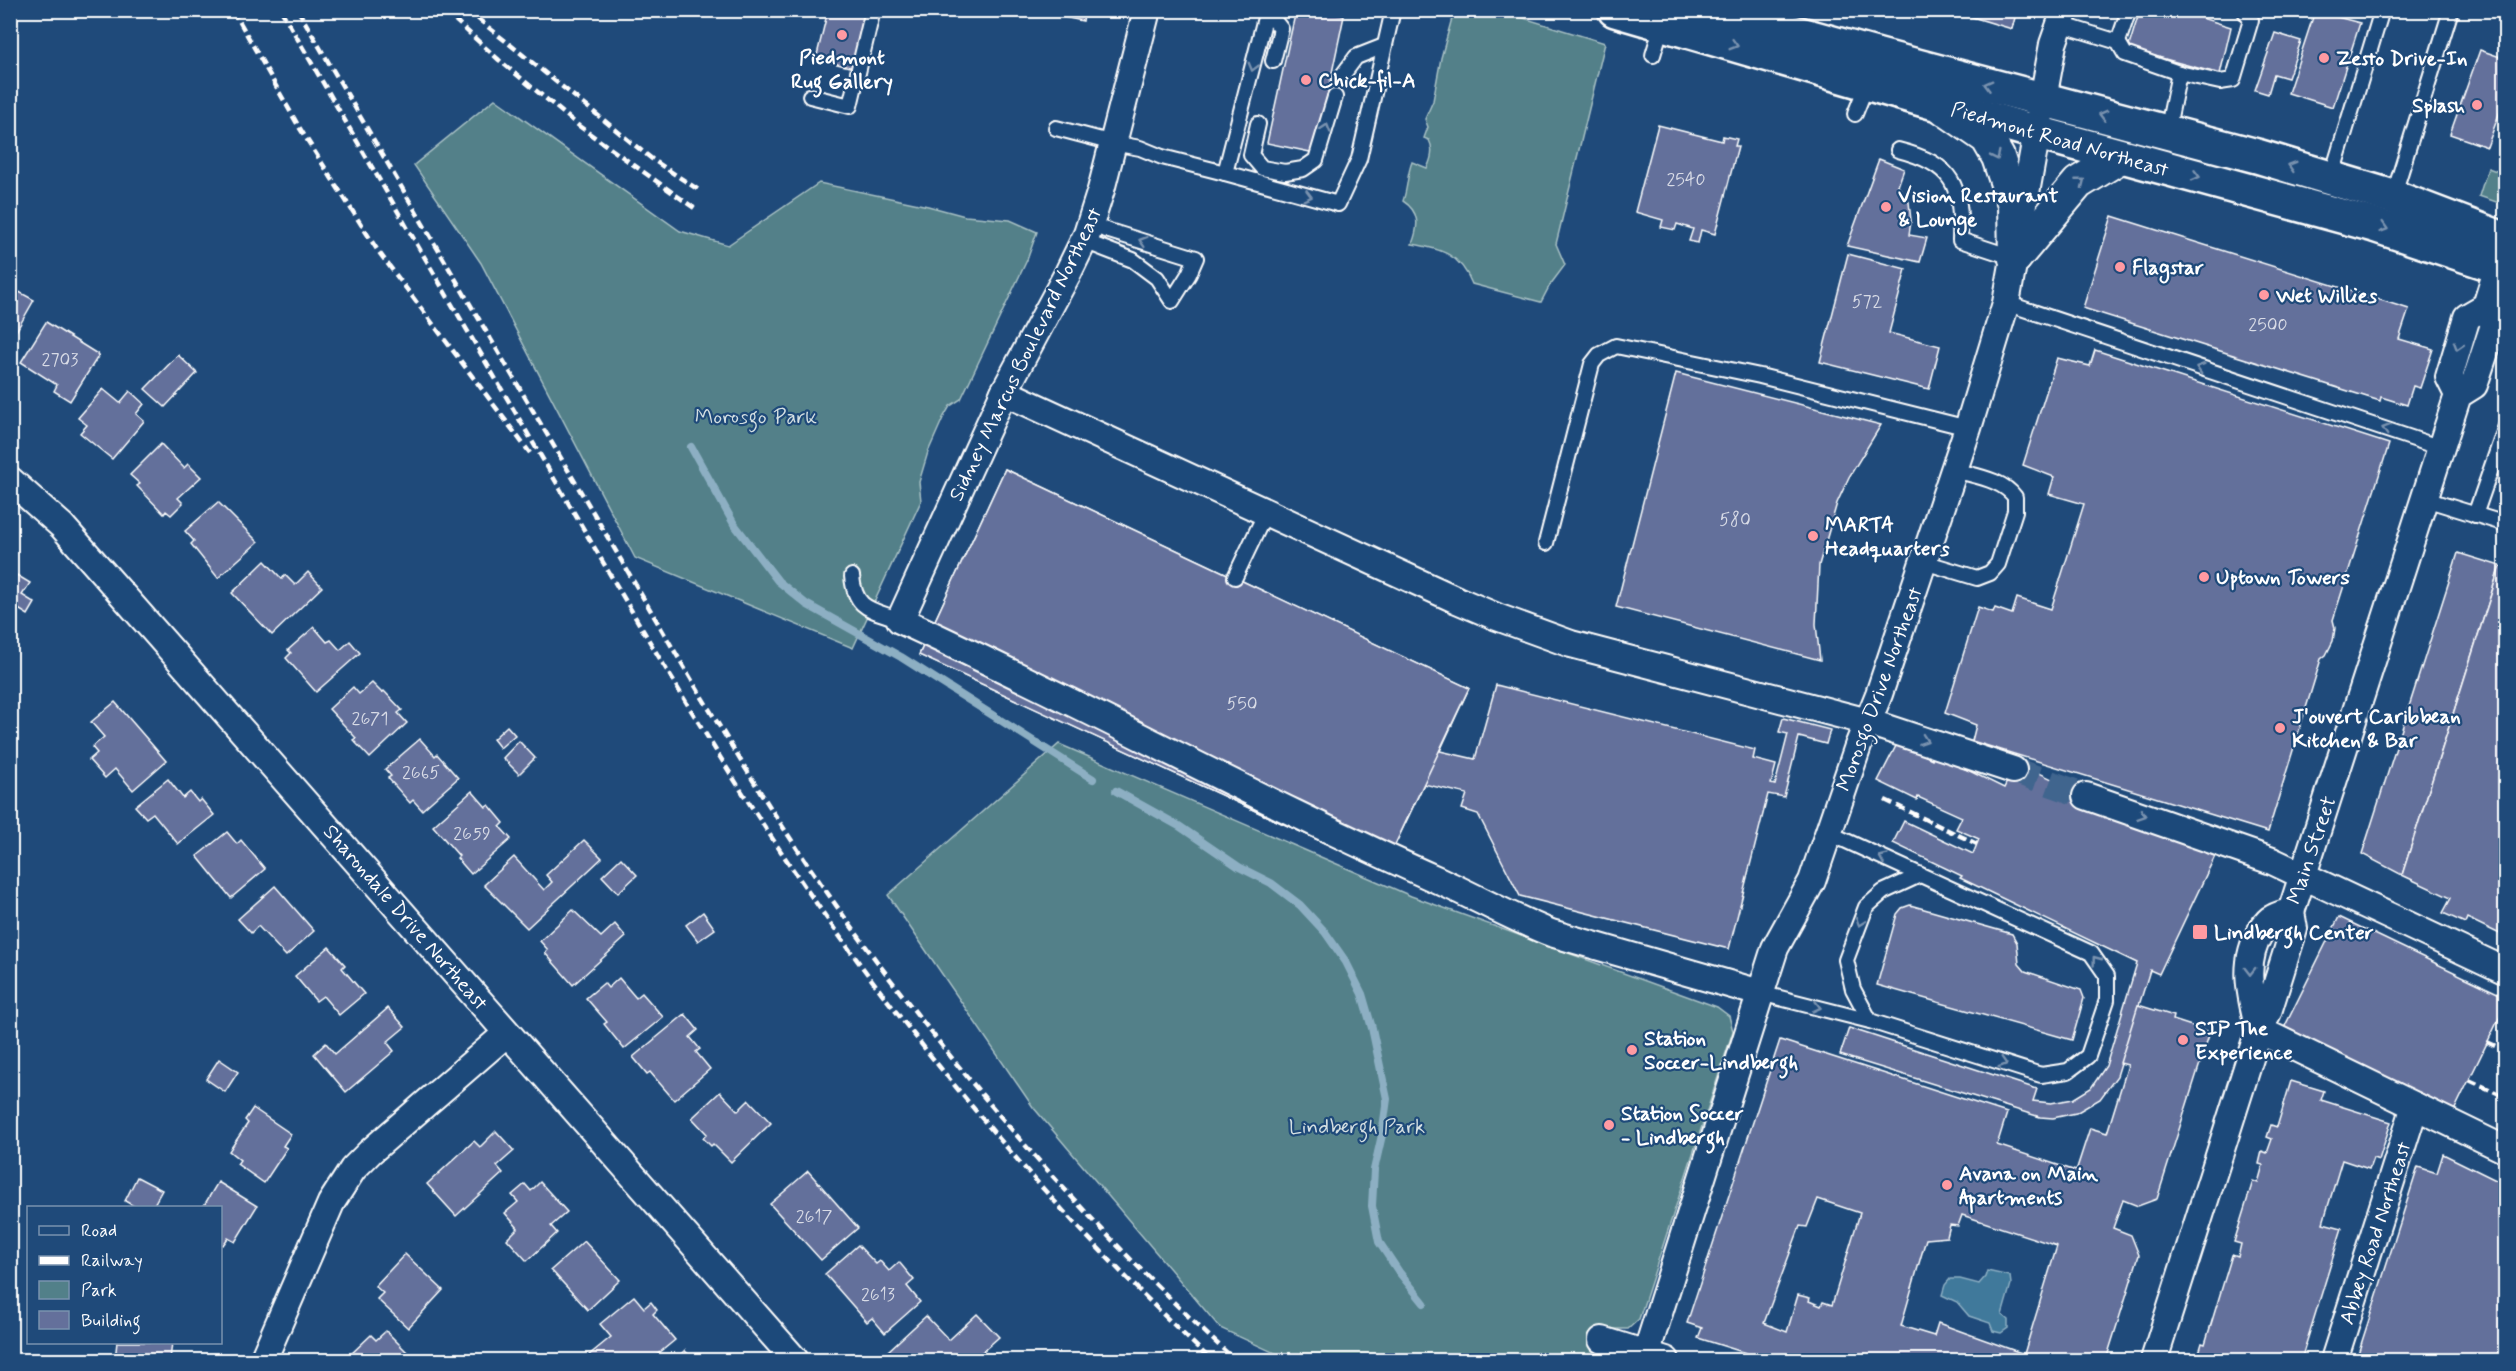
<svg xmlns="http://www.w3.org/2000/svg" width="2516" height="1371" viewBox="0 0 2516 1371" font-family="Mynerve,sans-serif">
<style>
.green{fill:#528089;stroke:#a8c0c4;stroke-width:1.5}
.water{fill:#41799b;stroke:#8dafc3;stroke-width:1.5}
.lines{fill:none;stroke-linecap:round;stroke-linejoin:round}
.stream{stroke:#8dafc3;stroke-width:8}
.building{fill:#64709b;stroke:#fff;stroke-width:1.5;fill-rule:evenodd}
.minor-tunnel{stroke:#41658e;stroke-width:26;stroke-dasharray:26 13;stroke-linecap:butt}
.service-casing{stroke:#fff;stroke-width:18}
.minor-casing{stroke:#fff;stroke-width:30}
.tertiary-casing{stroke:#fff;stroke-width:36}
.secondary-casing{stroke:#fff;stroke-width:38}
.service{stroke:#1f4a7a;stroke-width:14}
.minor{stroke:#1f4a7a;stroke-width:26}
.tertiary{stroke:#1f4a7a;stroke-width:32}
.secondary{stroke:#1f4a7a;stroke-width:33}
.rail{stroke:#fff;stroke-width:4.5;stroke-dasharray:9 4.5;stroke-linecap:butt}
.oneway{stroke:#7992af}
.poi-dot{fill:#ff9aa2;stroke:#1f4a7a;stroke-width:2}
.labels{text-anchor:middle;stroke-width:4.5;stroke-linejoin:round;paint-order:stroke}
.number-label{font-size:18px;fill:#d8dbe6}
.poi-label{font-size:21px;font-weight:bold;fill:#fff;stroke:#1f4a7a;text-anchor:start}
.street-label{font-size:21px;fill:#fff;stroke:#1f4a7a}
.park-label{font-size:21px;fill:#d4dfe2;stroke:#1f4a7a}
</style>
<rect width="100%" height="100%" fill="#1f4a7a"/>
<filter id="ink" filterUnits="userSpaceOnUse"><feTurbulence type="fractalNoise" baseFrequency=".0167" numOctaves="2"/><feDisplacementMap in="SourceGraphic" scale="12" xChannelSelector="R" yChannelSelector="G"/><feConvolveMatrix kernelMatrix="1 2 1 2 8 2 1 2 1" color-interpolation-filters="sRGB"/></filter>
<g filter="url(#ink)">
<!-- green -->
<g class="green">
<path d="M1454 11H1501L1605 43 1556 244 1565 265 1550 285 1541 302 1472 284C1460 254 1442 249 1412 244 1419 226 1420 212 1403 201 1408 187 1407 174 1412 162L1427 168C1431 160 1434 149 1429 140L1424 138 1428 127 1425 119 1433 101 1441 58Z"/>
<polygon points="495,99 680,231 728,245 819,183 928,206 965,216 1010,220 1037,232 1027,260 961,399 950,406 943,418 928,452 919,482 921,501 853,648 635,558 481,263 414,165"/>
<polygon points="2488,168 2505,174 2505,205 2479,196"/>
<polygon points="1059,744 1411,896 1717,1007 1729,1016 1733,1031 1639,1319 1628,1329 1609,1329 1597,1360 1290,1360 1220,1328 1033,1107 888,895"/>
</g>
<!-- water -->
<polygon class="water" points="1987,1271 2010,1276 2011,1284 2002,1315 2008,1320 2008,1328 2001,1333 1993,1331 1990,1323 1969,1316 1957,1302 1942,1295 1945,1285 1950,1279 1960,1279 1979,1284 1985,1277"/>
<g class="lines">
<!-- stream -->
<g class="stream">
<polyline points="691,447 734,524 778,581 806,604 901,657 1093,779"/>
<polyline points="1116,791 1179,826 1239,867 1271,883 1300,905 1325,932 1346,962 1362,994 1372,1028 1387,1099 1382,1135 1374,1170 1372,1206 1379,1242 1399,1272 1424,1303"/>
</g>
</g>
<!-- building -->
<g class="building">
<polygon points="828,10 867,10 854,68 816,59"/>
<polygon points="1050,10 1085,10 1083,21 1049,14"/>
<polygon points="1296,10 1317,10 1344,16 1315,153 1267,143"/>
<polygon points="1949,10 2017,10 2012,29"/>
<polygon points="2140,10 2176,10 2231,27 2220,74 2128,49"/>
<polygon points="2315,11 2360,23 2333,107 2288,93"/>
<polygon points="2275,33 2301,41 2288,78 2274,74 2268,94 2255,90"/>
<polygon points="2480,50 2506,59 2506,95 2487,147 2450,134"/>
<polygon points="1658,125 1722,141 1723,136 1737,139 1735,146 1738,146 1715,234 1701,230 1698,243 1689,241 1693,229 1677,224 1675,230 1661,227 1663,220 1635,212"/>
<polygon points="2506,128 2506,155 2498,153"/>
<polygon points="1879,159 1904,169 1898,186 1909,202 1911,221 1909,235 1927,238 1920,262 1847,246"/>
<polygon points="2112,216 2409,309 2399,339 2433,349 2420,388 2413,386 2407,405 2381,397 2380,401 2083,308"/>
<polygon points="1848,254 1906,269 1889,333 1940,346 1929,389 1820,362"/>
<polygon points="10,287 34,300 10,342"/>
<polygon points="46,322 99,355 70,401 54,391 57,385 21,362"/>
<polygon points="2095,350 2389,444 2333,620 2335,628 2333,641 2326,655 2321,659 2268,832 1972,741 1976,725 1945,713 1978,607 1993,612 1995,608 2012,614 2017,598 2051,609 2084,504 2049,494 2054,477 2023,465 2057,358 2090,366"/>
<polygon points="178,355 197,373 165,407 145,389"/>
<polygon points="1676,373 1881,425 1849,477 1837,503 1819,565 1816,624 1820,660 1616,607"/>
<polygon points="103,389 120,403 130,391 144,404 136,414 144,421 112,459 80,433 87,425 78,418"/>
<polygon points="161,444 184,468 188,464 201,477 178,498 183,503 171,515 166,511 164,514 137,486 140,484 130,475"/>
<polygon points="1005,469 1469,688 1440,751 1475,759 1496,685 1755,750 1753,759 1776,765 1771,784 1775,785 1788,734 1779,732 1783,718 1830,730 1826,744 1799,737 1784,797 1768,794 1729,949 1520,896 1478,814 1462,809 1467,794 1424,784 1383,870 919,655"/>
<polygon points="1005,469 1469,688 1383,870 919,655"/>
<polygon points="218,502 258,542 218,578 191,544 194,541 185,531"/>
<polygon points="2458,553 2500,566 2402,875 2362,854"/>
<polygon points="265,561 282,579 285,575 295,585 308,572 322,587 272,635 232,593"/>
<polygon points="2500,566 2506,568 2506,937 2467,918 2465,923 2443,913 2451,898 2402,875"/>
<polygon points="10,571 30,583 22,595 35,603 28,615 17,608 10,618"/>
<polygon points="314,627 327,642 331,640 340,650 350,641 360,653 316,692 286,658 291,653 288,650"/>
<polygon points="372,683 382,693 384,691 402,710 398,713 407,723 370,758 353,740 356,738 329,709 353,687 359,694"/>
<polygon points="115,702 166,761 133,790 115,769 105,778 89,760 97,753 92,747 104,737 91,722"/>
<polygon points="507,726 515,735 500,748 493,739"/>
<polygon points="420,739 435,756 437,754 458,778 422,810 413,800 410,803 388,778 391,776 385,769"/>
<polygon points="519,741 535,758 519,774 503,758"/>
<polygon points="1898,742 1932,759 1935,754 2004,788 2016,762 2215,856 2159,974 2150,970 2117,1076 2100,1099 2076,1113 2053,1118 2040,1117 1840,1055 1849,1028 2037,1089 2033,1101 2051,1103 2073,1099 2091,1088 2106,1066 2137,963 1960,878 1962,876 1893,843 1904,821 1973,854 1979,839 1956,829 1962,817 1918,797 1917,800 1878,781"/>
<polygon points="168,779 183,798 190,792 198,802 201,799 214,815 178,844 153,813 146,818 135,806"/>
<polygon points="472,791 486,807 489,805 504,823 500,827 511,839 471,874 457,858 459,856 433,826"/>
<polygon points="227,832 237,844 241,840 265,869 231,898 197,856"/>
<polygon points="584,840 602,858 527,928 484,885 514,857 544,890 552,882 546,875"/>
<polygon points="621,858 637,875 618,893 602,876"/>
<polygon points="275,886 314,931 286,956 258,926 251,933 238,919"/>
<polygon points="1910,905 2012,934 2017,943 2019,964 2025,971 2081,990 2084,998 2072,1040 1877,985 1897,914 1902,908"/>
<polygon points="573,910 601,937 615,924 626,937 573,985 545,953 548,950 540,941"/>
<polygon points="703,912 715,929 698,941 686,925"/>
<polygon points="2339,917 2506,997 2506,1004 2452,1115 2282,1032"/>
<polygon points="329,947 345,965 342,968 364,994 339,1015 323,996 316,1001 295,976"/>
<polygon points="619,978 636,998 642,993 663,1017 624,1049 604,1024 607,1022 586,998 604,983 608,988"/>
<path d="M2138 1005 2174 1016 2173 1020 2210 1032 2157 1199 2138 1206 2123 1200 2113 1228 2131 1235 2139 1255 2106 1360H1768L1698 1338 1702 1328 1687 1323 1780 1040 2007 1113 1997 1145 2076 1171 2090 1128 2107 1133 2128 1065 2120 1063ZM1818 1199 1860 1213 1832 1305 1823 1302 1821 1306 1809 1301 1810 1298 1798 1295 1787 1332 1764 1323 1800 1226 1807 1227ZM1962 1215 2057 1246 2024 1354 1938 1323 1934 1336 1901 1326 1926 1239 1947 1237 1950 1225 1958 1226Z"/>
<polygon points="388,1008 405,1027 387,1042 394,1051 346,1092 314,1054 326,1043 335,1054"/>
<polygon points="685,1014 698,1030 690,1037 700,1049 696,1052 710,1069 674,1100 650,1072 647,1074 633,1057"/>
<polygon points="219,1059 238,1072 225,1092 206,1079"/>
<polygon points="2291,1081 2324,1091 2321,1100 2391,1122 2379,1160 2373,1158 2369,1169 2342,1160 2323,1223 2342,1228 2301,1360 2201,1360 2203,1354 2199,1353 2202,1343 2205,1344 2232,1255 2238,1257 2241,1244 2234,1242 2253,1181 2258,1183 2263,1165 2259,1164 2262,1151 2267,1153 2272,1139 2267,1137 2271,1125 2277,1127"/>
<polygon points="720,1092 738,1111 749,1100 771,1123 731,1162 713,1144 711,1146 703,1138 707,1134 692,1118"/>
<polygon points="253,1108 291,1134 283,1146 287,1148 264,1183 237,1164 240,1160 229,1151 248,1123 245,1120"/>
<polygon points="496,1131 514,1151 497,1166 503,1173 456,1216 427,1184 474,1141 480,1147"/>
<polygon points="2443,1154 2506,1185 2506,1360 2356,1360 2418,1167 2437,1173"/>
<polygon points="808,1171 858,1228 821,1260 770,1204"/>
<polygon points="137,1177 162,1190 152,1208 137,1208 125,1201"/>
<polygon points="218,1182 257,1206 235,1242 228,1238 223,1245 220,1243 220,1208 203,1207"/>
<polygon points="540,1182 567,1212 551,1226 557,1233 527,1261 507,1239 518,1228 505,1213 518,1202 512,1195 525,1184 531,1191"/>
<polygon points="584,1241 620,1280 588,1310 551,1270"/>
<polygon points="858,1245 876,1264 880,1261 889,1271 899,1262 914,1280 907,1286 920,1302 885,1333 872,1318 867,1322 825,1274"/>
<polygon points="405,1254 443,1290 408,1328 377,1299 383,1293 375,1286"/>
<polygon points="634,1296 644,1308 651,1302 657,1310 653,1314 675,1340 653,1358 651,1356 646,1360 630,1360 627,1357 623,1360 594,1360 589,1355 611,1337 600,1324"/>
<polygon points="977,1314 999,1337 973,1360 897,1360 888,1351 926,1316 949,1340"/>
<polygon points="386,1331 415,1360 355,1360 350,1355 371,1335 376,1340"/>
<polygon points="117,1342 172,1342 170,1360 115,1360"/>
<polygon points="685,1350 685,1351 695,1360 675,1360"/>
</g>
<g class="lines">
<!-- minor-tunnel -->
<polyline class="minor-tunnel" points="2013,770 2086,796"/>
<defs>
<g id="service">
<polyline points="1267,10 1225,173 1338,204 1359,159 1393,10"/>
<polyline points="1267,11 1281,29 1273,61"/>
<polyline points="2060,24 2118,42 2125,54 2179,73 2167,132"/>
<polyline points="2118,42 2129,10"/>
<polyline points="1653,55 1662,25"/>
<polyline points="2179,73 2220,82 2233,80 2251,20 2244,10"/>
<polyline points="1339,80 1356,57 1384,46"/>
<polyline points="810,96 850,106 873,10"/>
<polyline points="1855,114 1867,84"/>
<polyline points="1258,124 1251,155 1262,168 1285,172 1303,169 1316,160 1335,97"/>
<polyline points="1056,128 1113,143 1140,148 1162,157 1225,173"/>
<path d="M1898 150C1954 164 1962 186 1960 240L2015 258"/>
<polyline points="2331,178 2382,10"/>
<polyline points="2393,197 2451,10"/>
<polyline points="1084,241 1133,260 1157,278 1172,301 1189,274 1196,258 1090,225"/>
<polyline points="2006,303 2441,448"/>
<polyline points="2425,499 2506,524"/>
<polyline points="2475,515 2506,426"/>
<polyline points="1546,543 1592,364 1599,355 1616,346 1760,376 1968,428"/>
<path d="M1924 562 1977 578 1990 573 1998 564 2015 511V497C2002 479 1974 476 1955 470"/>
<path d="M852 576C855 611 872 609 900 620"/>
<polyline points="1235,577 1266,512"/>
<polyline points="1760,993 1870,1021 2041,1075 2068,1071 2088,1056 2107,1000 2107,976 2091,953 1829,833"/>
<polyline points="1870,1021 1853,989 1846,960 1866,907 1883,892 1920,875"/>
</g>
<g id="minor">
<path d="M1147 10 1101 190 1087 234 1068 273 1004 392 900 620C1082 703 1257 800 1440 881 1477 898 1513 918 1551 933L1760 993"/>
<polyline points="1004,392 1457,600 1497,617 1571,644 1868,722 2013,770"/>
<polyline points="2458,395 2449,377 2467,317 2486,306"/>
<polyline points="10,480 62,526 795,1360"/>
<polyline points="2086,796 2272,861 2506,971"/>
<polyline points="2291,912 2458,395 2474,385 2494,325 2486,306 2498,267"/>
<polyline points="2259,1030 2506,1150"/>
<path d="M2259 1030C2251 997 2241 963 2261 931 2264 926 2268 920 2273 918 2278 915 2285 913 2291 912"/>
<polyline points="1602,1340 1666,1360"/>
<polyline points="1646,1354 1775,948 1812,881 1858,746 1879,694 1968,428 2006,303 2053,44 2065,10"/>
<polyline points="263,1360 331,1203 353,1169 370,1152 507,1033"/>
<polyline points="2154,1360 2259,1030 2268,1012 2294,929 2291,912"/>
<polyline points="2334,1360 2415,1106"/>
</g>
<g id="tertiary">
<polyline points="1945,109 1987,138 1998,157 2014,205 2015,258"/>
<polyline points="2015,258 2078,183 2122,156"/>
</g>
<g id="secondary">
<polyline points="1615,10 2038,133 2374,225 2506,269"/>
<polyline points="1714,10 1879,56 2257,156 2393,197 2506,240"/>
</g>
</defs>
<!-- service casing -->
<use href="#service" class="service-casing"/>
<!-- minor casing -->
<use href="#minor" class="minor-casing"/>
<!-- tertiary casing -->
<use href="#tertiary" class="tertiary-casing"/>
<!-- secondary casing -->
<use href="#secondary" class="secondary-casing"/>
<!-- service -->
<use href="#service" class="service"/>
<!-- minor -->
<use href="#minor" class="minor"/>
<!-- tertiary -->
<use href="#tertiary" class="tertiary"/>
<!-- secondary -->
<use href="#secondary" class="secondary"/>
<!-- rail -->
<g class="rail">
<polyline points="233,10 299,127 378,251 530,453"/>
<path d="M281 10C371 166 461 320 552 475 645 634 737 795 846 945 955 1094 1076 1234 1211 1360"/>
<path d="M298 10C393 173 488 335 584 497 671 644 755 795 856 933 968 1087 1095 1232 1235 1360"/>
<polyline points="444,10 499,60 579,126 697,210"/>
<polyline points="467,10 652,159 700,191"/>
<polyline points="1885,800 1977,844"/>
<polyline points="2487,1042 2506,1051"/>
<polyline points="2469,1080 2506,1097"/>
</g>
</g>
<!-- one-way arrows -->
<defs><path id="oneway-chevron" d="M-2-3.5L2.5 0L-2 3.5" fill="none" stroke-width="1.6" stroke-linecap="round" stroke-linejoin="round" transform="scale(1.5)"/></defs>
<g class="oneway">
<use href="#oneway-chevron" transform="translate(1734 45) rotate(16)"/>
<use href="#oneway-chevron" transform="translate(1253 67) rotate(105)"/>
<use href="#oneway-chevron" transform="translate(1988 85) rotate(-165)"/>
<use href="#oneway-chevron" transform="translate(2103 115) rotate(-165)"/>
<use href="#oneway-chevron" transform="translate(1326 128) rotate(-73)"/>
<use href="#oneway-chevron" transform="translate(1996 156) rotate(64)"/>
<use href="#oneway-chevron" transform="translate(2292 166) rotate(-163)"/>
<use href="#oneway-chevron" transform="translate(2196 176) rotate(15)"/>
<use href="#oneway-chevron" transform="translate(2081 182) rotate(-38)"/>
<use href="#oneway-chevron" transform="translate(1308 196) rotate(15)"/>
<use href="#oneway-chevron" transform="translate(2384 228) rotate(17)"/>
<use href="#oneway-chevron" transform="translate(1143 241) rotate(-163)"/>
<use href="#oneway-chevron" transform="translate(2458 346) rotate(107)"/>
<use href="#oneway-chevron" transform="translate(2200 368) rotate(-162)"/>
<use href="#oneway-chevron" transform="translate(2386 429) rotate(-162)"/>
<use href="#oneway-chevron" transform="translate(1924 740) rotate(19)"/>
<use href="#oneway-chevron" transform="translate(2142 815) rotate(19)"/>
<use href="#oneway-chevron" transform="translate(1883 858) rotate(-156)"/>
<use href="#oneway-chevron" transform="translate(1860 922) rotate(111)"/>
<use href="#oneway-chevron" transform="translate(2096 960) rotate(-127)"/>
<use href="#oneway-chevron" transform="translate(2250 971) rotate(90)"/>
<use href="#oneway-chevron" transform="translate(1817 1007) rotate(14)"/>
<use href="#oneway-chevron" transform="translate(2003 1063) rotate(17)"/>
</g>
</g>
<!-- markers -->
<g class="poi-dot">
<circle cx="842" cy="35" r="6"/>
<circle cx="2324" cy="58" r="6"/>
<circle cx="1306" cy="80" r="6"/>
<circle cx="2477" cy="105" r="6"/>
<circle cx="1886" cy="207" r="6"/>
<circle cx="2120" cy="267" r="6"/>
<circle cx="2264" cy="295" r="6"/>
<circle cx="1813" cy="536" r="6"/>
<circle cx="2204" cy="577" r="6"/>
<circle cx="2280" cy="728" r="6"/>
<rect x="2192" y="924" width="16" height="16" rx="3"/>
<circle cx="2183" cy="1040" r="6"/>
<circle cx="1632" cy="1050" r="6"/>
<circle cx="1609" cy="1125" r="6"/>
<circle cx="1947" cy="1185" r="6"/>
</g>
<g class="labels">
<!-- number labels -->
<g class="number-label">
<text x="1686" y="185">2540</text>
<text x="1867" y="307">572</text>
<text x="2268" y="330">2500</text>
<text x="60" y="365">2703</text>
<text x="1735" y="525">580</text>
<text x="1242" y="709">550</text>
<text x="370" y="724">2671</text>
<text x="421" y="778">2665</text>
<text x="472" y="839">2659</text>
<text x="814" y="1222">2617</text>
<text x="878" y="1300">2613</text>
</g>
<!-- poi labels -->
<g class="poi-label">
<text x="842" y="64" text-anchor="middle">Piedmont<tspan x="842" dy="24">Rug Gallery</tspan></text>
<text x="2336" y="65">Zesto Drive-In</text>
<text x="1318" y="87">Chick-fil-A</text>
<text x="2465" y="112" text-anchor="end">Splash</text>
<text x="1898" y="202">Vision Restaurant<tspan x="1898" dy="24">&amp; Lounge</tspan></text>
<text x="2132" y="274">Flagstar</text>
<text x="2276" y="302">Wet Willies</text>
<text x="1825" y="531">MARTA<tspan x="1825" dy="24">Headquarters</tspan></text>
<text x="2216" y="584">Uptown Towers</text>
<text x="2292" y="723">J'ouvert Caribbean<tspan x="2292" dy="24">Kitchen &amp; Bar</tspan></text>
<text x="2214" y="939">Lindbergh Center</text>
<text x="2195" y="1035">SIP The<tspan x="2195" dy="24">Experience</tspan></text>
<text x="1644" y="1045">Station<tspan x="1644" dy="24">Soccer-Lindbergh</tspan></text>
<text x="1621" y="1120">Station Soccer<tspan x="1621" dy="24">- Lindbergh</tspan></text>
<text x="1959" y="1180">Avana on Main<tspan x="1959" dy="24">Apartments</tspan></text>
</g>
<!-- street labels -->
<g class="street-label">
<text transform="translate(2060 139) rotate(16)" y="7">Piedmont Road Northeast</text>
<text transform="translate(1025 354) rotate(-64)" y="7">Sidney Marcus Boulevard Northeast</text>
<text transform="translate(1879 689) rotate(-70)" y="7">Morosgo Drive Northeast</text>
<text transform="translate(2311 850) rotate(-71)" y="7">Main Street</text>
<text transform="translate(406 917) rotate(49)" y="7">Sharondale Drive Northeast</text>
<text transform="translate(2375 1233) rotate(-72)" y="7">Abbey Road Northeast</text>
</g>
<!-- park labels -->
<g class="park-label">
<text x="756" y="423">Morosgo Park</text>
<text x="1357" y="1133">Lindbergh Park</text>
</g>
</g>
<!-- margin -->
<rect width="2516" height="1371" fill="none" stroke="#1f4a7a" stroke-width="36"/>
<rect x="18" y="18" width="2480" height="1335" fill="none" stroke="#fff" stroke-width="2" filter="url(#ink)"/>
<!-- legend -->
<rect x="27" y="1206" width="195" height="138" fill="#1f4a7a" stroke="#7992af" stroke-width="1.5"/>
<rect x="39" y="1226" width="30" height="9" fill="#1f4a7a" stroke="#7992af" stroke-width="1.5"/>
<text x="81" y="1236" font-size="18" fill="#ffffff">Road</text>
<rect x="39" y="1256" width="30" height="9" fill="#ffffff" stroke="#7992af" stroke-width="1.5"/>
<text x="81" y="1266" font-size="18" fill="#ffffff">Railway</text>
<rect x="39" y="1281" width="30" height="18" fill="#528089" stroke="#7992af" stroke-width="1.5"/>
<text x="81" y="1296" font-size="18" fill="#ffffff">Park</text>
<rect x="39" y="1311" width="30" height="18" fill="#64709b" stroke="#7992af" stroke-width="1.5"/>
<text x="81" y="1326" font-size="18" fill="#ffffff">Building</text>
</svg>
